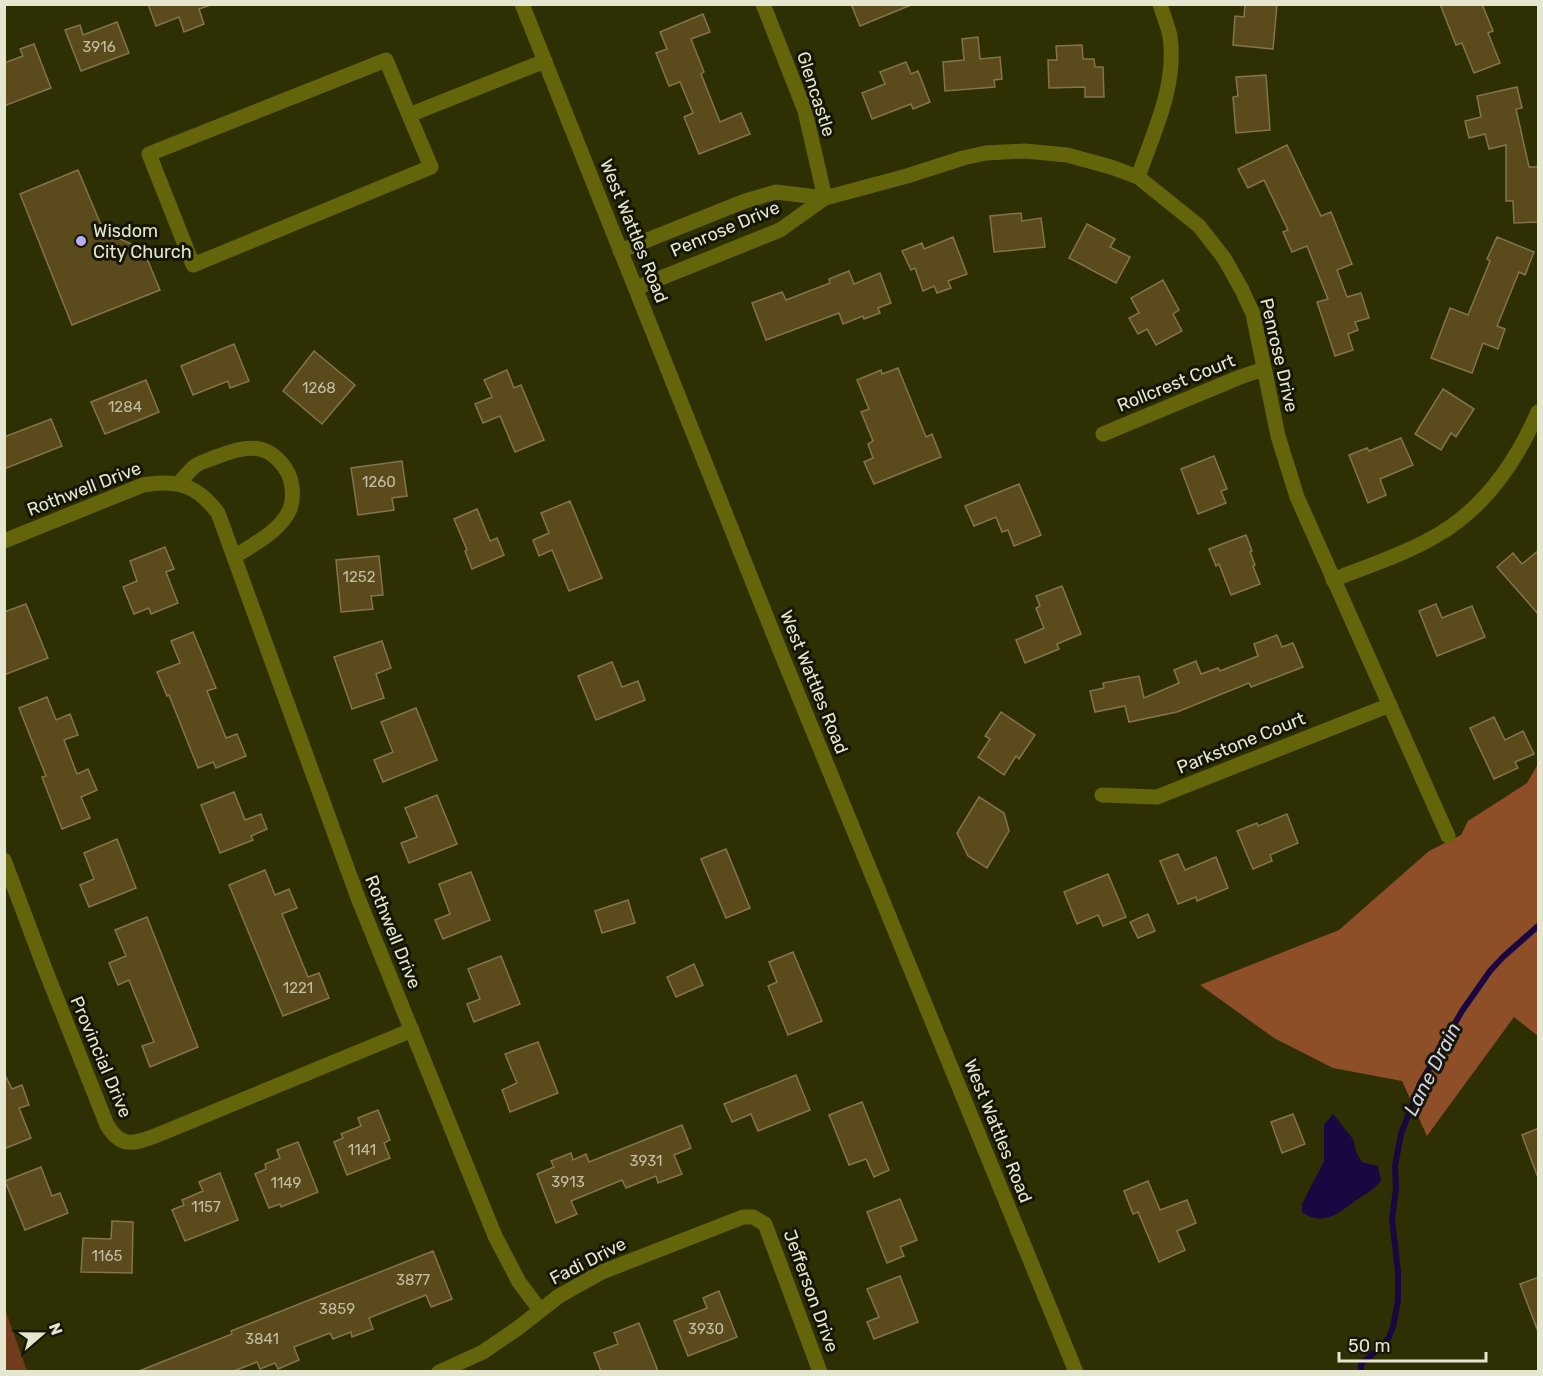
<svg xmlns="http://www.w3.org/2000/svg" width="1543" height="1376" viewBox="0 0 1543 1376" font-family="Rubik,sans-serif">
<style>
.green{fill:#713c1b}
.forest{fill:#8e4e28}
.water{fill:#1a0640}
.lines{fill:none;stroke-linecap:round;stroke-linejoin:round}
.stream{stroke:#1a0640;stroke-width:6}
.building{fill:#5a4a1c;stroke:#83744c;stroke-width:1.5}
.minor{stroke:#64640b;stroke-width:15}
.poi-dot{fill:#b6acf8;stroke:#161606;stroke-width:2}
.labels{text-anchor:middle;stroke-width:6;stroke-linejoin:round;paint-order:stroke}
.number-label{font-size:15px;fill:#c2bfa3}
.street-label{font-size:18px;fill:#e5e6d0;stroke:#161606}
.poi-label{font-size:18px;fill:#e5e6d0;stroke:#161606;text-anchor:start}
.water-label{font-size:20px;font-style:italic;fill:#d1ceeb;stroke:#161606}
</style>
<rect width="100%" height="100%" fill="#2f2f04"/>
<!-- green -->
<polygon class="green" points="4,1309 5,1309 27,1371 5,1371"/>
<!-- forest -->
<polygon class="forest" points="1538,764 1538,1036 1514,1017 1427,1136 1402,1081 1333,1068 1274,1038 1200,985 1339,930 1429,851 1461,835 1468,821 1527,783"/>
<!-- water -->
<path class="water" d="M1333 1114 1353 1139 1357 1154 1362 1162 1378 1166 1381 1181C1374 1190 1367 1193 1358 1199 1340 1212 1323 1228 1302 1212V1204L1324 1161V1125Z"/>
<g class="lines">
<!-- stream -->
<polyline class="stream" points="1361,1372 1361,1364 1382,1346 1389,1337 1393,1327 1398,1300 1398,1272 1392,1219 1396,1189 1395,1166 1401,1134 1420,1084 1462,1011 1490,971 1503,957 1538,926"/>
</g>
<!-- building -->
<g class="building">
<polygon points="148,4 208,4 208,6 199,9 204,24 184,32 179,17 156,26"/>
<polygon points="851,4 911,4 911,5 860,26"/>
<polygon points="1245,4 1277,4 1273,49 1233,45 1235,16 1244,17"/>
<polygon points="1440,4 1482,4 1493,31 1488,33 1500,63 1474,73 1462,43 1456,45"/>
<polygon points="703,14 710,32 691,39 704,72 701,74 720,122 741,113 750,134 699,154 684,117 693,113 680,82 669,86 656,53 667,49 660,32"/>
<polygon points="117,22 129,53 81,71 65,30 80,25 83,35"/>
<polygon points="978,37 980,59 1000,57 1002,79 994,80 995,87 945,91 943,62 964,60 962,39"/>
<polygon points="34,44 51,88 4,106 4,63 23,56 20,49"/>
<polygon points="1082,45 1083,59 1094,59 1095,67 1103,67 1104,97 1085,97 1085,87 1049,88 1048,60 1057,60 1056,46"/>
<polygon points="906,62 911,74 918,71 930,102 913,109 911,104 872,119 862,93 885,84 880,72"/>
<polygon points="1266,75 1270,130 1236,133 1233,97 1238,96 1236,77"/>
<polygon points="1517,87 1522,108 1516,109 1529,167 1539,167 1539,222 1514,223 1513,201 1506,201 1506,145 1489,149 1485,134 1469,138 1465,121 1481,117 1477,96"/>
<polygon points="1287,145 1321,216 1331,212 1352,264 1337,270 1347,297 1361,293 1369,318 1355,322 1358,330 1348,334 1353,350 1335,356 1317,302 1328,299 1307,246 1292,252 1283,232 1288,230 1264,180 1248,188 1238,169"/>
<polygon points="78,170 104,232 143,249 160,290 72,325 20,194"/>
<polygon points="1021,213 1022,221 1041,218 1045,247 994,252 990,216"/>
<polygon points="1087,224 1115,239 1110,247 1130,257 1116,283 1069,258"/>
<polygon points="953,237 967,274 948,281 951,288 937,293 934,286 923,291 915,268 911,270 902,251 922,243 924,249"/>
<polygon points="1497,237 1534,252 1525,275 1519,272 1497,326 1505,329 1498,349 1483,343 1472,373 1431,358 1450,308 1468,315 1490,261 1487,259"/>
<polygon points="849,271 854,284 880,273 891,303 878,308 880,313 864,319 863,316 843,324 839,313 766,340 752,303 782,292 786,300 830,283 829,279"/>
<polygon points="1163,280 1179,310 1173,314 1182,331 1156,345 1147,329 1138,334 1129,318 1139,313 1131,298"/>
<polygon points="234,344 249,381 230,388 228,381 193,395 181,366"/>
<polygon points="314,351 355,385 322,424 283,391"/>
<polygon points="898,368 926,437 932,434 941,457 874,484 864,462 873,458 868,444 873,441 861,412 869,409 857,380 881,370 882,374"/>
<polygon points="507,370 514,388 521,385 544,440 515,452 500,416 483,423 475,404 492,397 484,380"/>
<polygon points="146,380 159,412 105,434 91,402"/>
<polygon points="1443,389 1474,409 1456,437 1451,433 1441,450 1415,434"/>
<polygon points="51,419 62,446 4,469 4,437"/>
<polygon points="1401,438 1413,465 1380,479 1386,495 1368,503 1349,455 1367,448 1369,451"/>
<polygon points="1214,456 1227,489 1221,491 1226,503 1198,514 1181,469"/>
<polygon points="402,461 407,496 392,498 394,510 358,515 351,468"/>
<polygon points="1019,484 1041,535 1014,546 1008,530 1002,532 996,517 974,526 965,506"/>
<polygon points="570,501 602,578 569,591 552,550 539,556 533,540 549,533 541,513"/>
<polygon points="477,509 490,541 497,538 504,555 472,569 465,551 467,550 454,519"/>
<polygon points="1246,535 1252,551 1250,552 1255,565 1253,566 1260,584 1231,595 1219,564 1216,566 1209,549"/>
<polygon points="165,547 174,569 166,572 178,603 151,614 149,608 134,614 123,587 137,581 130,561"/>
<polygon points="1539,550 1539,615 1497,567 1513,553 1522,564"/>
<polygon points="379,556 383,595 371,596 373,609 341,612 336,560"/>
<polygon points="1062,586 1081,634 1057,644 1059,649 1025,663 1016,640 1044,628 1036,608 1040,606 1036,596"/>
<polygon points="26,604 48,658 4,675 4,612"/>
<polygon points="1436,604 1442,618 1472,606 1485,637 1437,656 1419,611"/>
<polygon points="193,632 216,688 207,691 226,738 237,734 246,756 216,768 213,762 198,768 169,695 167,696 157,672 180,663 171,641"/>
<polygon points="1277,635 1282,647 1293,643 1303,667 1251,687 1249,683 1177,712 1129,722 1125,706 1095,712 1090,691 1104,688 1103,683 1139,676 1144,698 1179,683 1174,670 1196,661 1201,674 1218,668 1220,671 1258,656 1254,644"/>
<polygon points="382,641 391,668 376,674 384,698 352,709 334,657"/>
<polygon points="612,662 622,687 638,681 645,700 596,720 578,676"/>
<polygon points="47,697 56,720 70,714 78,735 64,740 77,774 88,769 97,790 81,797 90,818 62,829 42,777 46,776 19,708"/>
<polygon points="416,708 437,760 383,782 374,760 393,752 381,722"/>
<polygon points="1001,712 1035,735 1019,759 1016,756 1004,775 978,757 990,739 985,736"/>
<polygon points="1494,717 1505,740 1523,731 1534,754 1515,762 1518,768 1494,779 1470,728"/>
<polygon points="234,792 245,820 261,814 267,829 251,836 253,840 220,853 201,805"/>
<polygon points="437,795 457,844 409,863 401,843 417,837 405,808"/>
<polygon points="979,797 1004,813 1009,831 987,868 968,856 957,833"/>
<polygon points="1287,814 1298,843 1270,855 1272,861 1253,869 1237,831 1257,823 1258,826"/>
<polygon points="117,839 136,888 89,907 80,885 94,879 84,853"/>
<polygon points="726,849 750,908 726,918 701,859"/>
<polygon points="1178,854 1185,870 1216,857 1228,888 1197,901 1196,897 1178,904 1160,861"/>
<polygon points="265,870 275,895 289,889 297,908 282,914 308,977 319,973 329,998 283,1016 229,885"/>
<polygon points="471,872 490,920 443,939 435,920 450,914 439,884"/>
<polygon points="1108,874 1126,917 1103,926 1098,915 1077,924 1064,892"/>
<polygon points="628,900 635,923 602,933 595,911"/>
<polygon points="1148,914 1155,931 1138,938 1130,922"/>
<polygon points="147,917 198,1047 150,1067 142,1046 154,1042 129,980 118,985 109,963 126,956 115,930"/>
<polygon points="793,952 822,1021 788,1035 768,986 777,982 769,962"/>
<polygon points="501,956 520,1004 474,1022 467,1004 480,999 468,969"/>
<polygon points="694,964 703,985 676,997 667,977"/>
<polygon points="538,1042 558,1093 510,1112 502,1090 517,1083 505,1054"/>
<polygon points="4,1073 12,1089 22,1085 29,1105 19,1108 31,1138 4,1149"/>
<polygon points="796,1075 810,1110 758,1131 751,1114 732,1122 724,1104"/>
<polygon points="862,1102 889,1170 874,1177 866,1159 849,1165 829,1115"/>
<polygon points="378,1110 390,1140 384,1143 390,1158 347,1175 334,1142 343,1138 341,1134 361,1126 358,1118"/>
<polygon points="1293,1114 1305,1144 1282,1153 1271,1122"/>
<polygon points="682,1125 691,1148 674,1155 682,1174 658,1183 656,1176 626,1188 622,1180 571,1201 577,1214 556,1223 537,1174 554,1167 551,1161 571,1153 573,1160 586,1154 589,1162"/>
<polygon points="1539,1128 1539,1175 1537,1175 1522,1135"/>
<polygon points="298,1142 318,1192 281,1207 280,1204 269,1208 255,1174 266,1169 265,1164 280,1158 277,1150"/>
<polygon points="41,1167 52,1196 60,1193 68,1213 25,1230 5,1181"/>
<polygon points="220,1173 238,1220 185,1241 172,1210 184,1205 182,1200 203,1191 199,1182"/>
<polygon points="1148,1181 1160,1210 1187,1200 1196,1223 1177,1231 1185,1250 1159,1262 1138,1212 1133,1214 1124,1191"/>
<polygon points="900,1199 917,1240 900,1247 904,1256 887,1263 867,1212"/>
<polygon points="112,1221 133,1222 132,1273 81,1272 83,1238 111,1239"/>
<polygon points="433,1251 452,1299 431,1307 426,1295 369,1318 373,1329 352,1337 351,1332 333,1339 330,1333 294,1347 299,1360 278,1369 275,1363 260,1369 257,1362 234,1371 139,1371 232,1334 231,1331"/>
<polygon points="900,1276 918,1322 874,1339 867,1322 879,1317 867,1289"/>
<polygon points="1539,1277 1539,1329 1537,1329 1520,1284"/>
<polygon points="719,1291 737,1337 688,1356 674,1321 707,1308 703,1298"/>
<polygon points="639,1323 658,1371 601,1371 594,1353 618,1344 614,1333"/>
</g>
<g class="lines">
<!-- minor -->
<g class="minor">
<polyline points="522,4 781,653 1076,1372"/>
<polyline points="763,4 805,111 825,198"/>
<polyline points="409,115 431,167 193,265 149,154 386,60 409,115 545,61"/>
<path d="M1138 177C1154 131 1177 86 1170 36 1168 26 1163 15 1160 4"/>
<polyline points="620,251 745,201 776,192 825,198"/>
<polyline points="636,288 780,230 825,198 907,176 963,158 986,153 1025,151 1067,155 1111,167 1138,177 1199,226 1224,258 1242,290 1253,314 1278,436 1297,497 1448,836"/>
<polyline points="1103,434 1240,377 1264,369"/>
<path d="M179 483C184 478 189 471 195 466 200 462 209 460 216 457 246 445 270 441 288 473 293 483 294 498 290 509 281 531 252 545 234 557"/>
<path d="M4 541 143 485C177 479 197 485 218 513L358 898 495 1236 519 1282 540 1310"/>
<path d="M1333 580C1367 566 1403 555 1434 537 1483 510 1516 462 1538 412"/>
<polyline points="1102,795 1157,797 1390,705"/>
<path d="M4 860 45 969 107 1125C121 1148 133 1144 155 1136L412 1030"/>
<polyline points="439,1372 483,1352 518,1328 559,1296 602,1272 743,1217 753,1217 765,1224 820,1372"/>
</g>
</g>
<!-- markers -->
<circle class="poi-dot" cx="81" cy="241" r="6"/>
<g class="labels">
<!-- number labels -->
<g class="number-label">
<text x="99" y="52">3916</text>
<text x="319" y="393">1268</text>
<text x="125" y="412">1284</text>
<text x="379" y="487">1260</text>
<text x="359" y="582">1252</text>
<text x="298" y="993">1221</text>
<text x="362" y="1155">1141</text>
<text x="646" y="1166">3931</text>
<text x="568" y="1187">3913</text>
<text x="286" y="1188">1149</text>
<text x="206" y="1212">1157</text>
<text x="107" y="1261">1165</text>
<text x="413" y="1285">3877</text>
<text x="337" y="1314">3859</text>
<text x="706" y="1334">3930</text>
<text x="262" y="1344">3841</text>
</g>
<!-- street labels -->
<g class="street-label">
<text transform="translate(816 94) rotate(72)" y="6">Glencastle</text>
<text transform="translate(725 229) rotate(-23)" y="6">Penrose Drive</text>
<text transform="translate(634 231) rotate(68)" y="6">West Wattles Road</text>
<text transform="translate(1279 355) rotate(77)" y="6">Penrose Drive</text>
<text transform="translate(1176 383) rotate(-22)" y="6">Rollcrest Court</text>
<text transform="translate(84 489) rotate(-21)" y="6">Rothwell Drive</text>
<text transform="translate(814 682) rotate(68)" y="6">West Wattles Road</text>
<text transform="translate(1241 743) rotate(-22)" y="6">Parkstone Court</text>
<text transform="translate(393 932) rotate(68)" y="6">Rothwell Drive</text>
<text transform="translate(101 1057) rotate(67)" y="6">Provincial Drive</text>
<text transform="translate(998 1131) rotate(68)" y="6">West Wattles Road</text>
<text transform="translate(588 1261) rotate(-27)" y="6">Fadi Drive</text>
<text transform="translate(811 1291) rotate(70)" y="6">Jefferson Drive</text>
</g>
<!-- poi labels -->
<g class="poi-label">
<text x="93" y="237">Wisdom<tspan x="93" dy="21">City Church</tspan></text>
</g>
<!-- water labels -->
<g class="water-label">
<text transform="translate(1432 1069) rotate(-63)" y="7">Lane Drain</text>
</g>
</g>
<!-- border -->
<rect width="1543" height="1376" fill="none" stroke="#e5e6d0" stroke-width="12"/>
<!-- north arrow -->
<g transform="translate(42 1334) rotate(70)" stroke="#161606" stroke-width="4.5" paint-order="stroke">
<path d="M0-4.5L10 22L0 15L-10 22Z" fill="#e5e6d0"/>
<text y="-9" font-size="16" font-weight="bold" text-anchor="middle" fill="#e5e6d0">N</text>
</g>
<!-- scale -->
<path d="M1339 1352v9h147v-9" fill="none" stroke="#e5e6d0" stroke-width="3"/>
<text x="1348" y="1352" font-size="18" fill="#e5e6d0" stroke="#161606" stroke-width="4.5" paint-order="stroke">50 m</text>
</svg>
